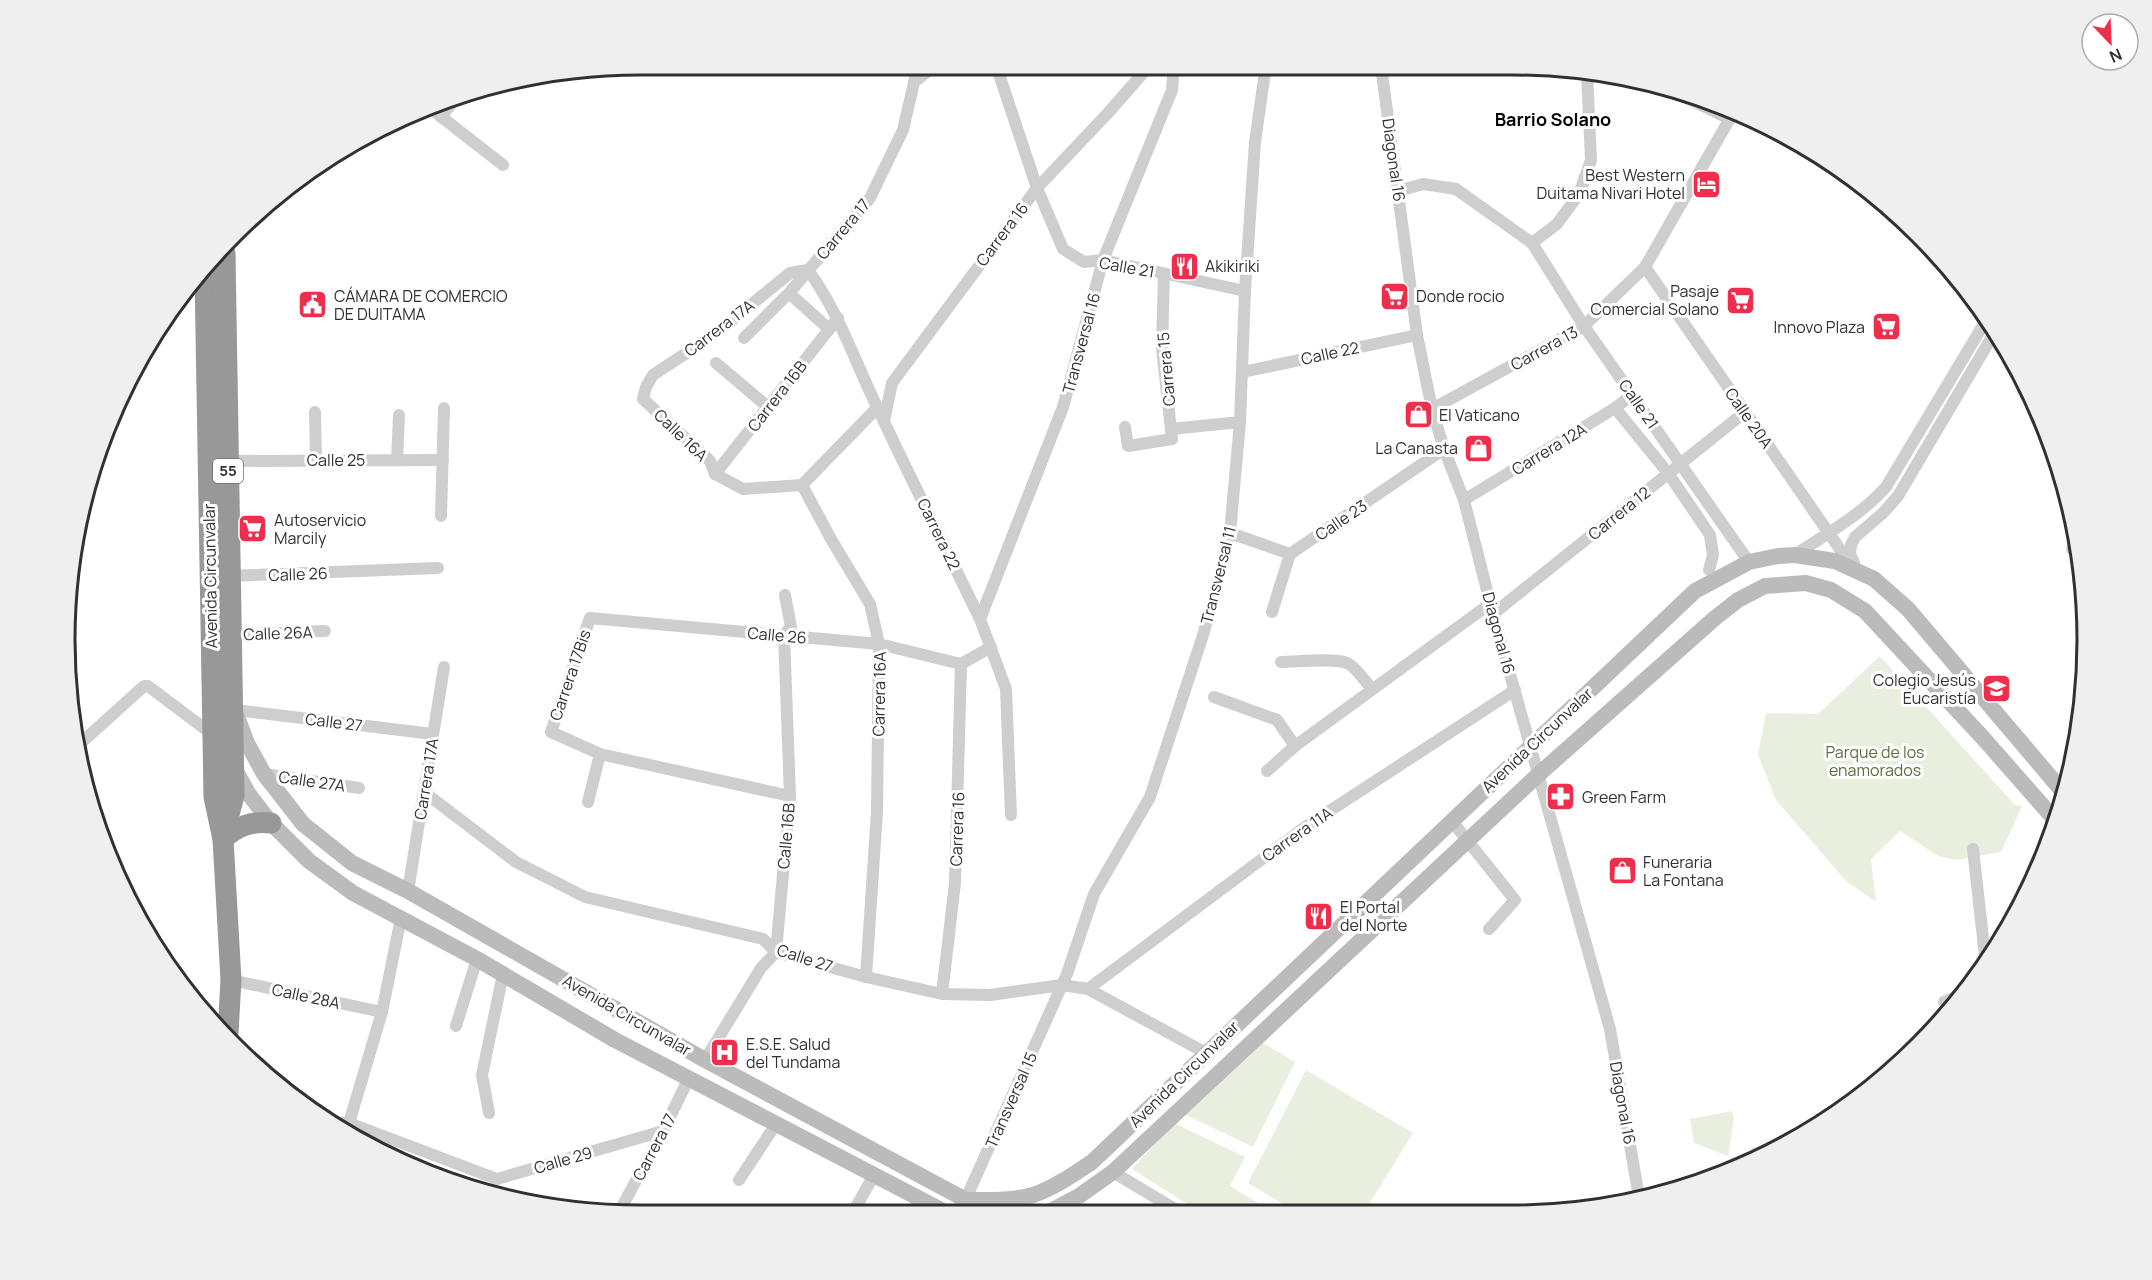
<svg xmlns="http://www.w3.org/2000/svg" width="2152" height="1280" viewBox="0 0 2152 1280" font-family="Manrope,sans-serif">
<style>
.green{fill:#e9efdf}
.lines{fill:none;stroke-linecap:round;stroke-linejoin:round}
.street{stroke:#cecece;stroke-width:12}
.secondary{stroke:#bbb;stroke-width:16}
.highway{stroke:#989898;stroke-width:21}
.labels{text-anchor:middle;stroke-width:6;stroke-linejoin:round;paint-order:stroke}
.shield{fill:#fff;stroke:#6f6f6f;stroke-width:1.5}
.shield-label{font-size:15px;font-weight:bold;fill:#313131}
.street-label{font-size:16px;fill:#313131;stroke:#fff}
.poi-label{font-size:16px;fill:#313131;stroke:#fff;text-anchor:start}
.park-label{font-size:16px;fill:#59703c;stroke:#fff}
.neighbourhood-label{font-size:18px;font-weight:bold;fill:#000;stroke:#fff}
.rim{fill:none;stroke:#313131;stroke-width:3}
</style>
<rect width="100%" height="100%" fill="#fff"/>
<!-- green -->
<g class="green">
<polygon points="1880,656 2015,805 2022,806 2001,852 1956,860 1938,856 1900,831 1871,859 1876,902 1846,881 1776,800 1758,755 1766,713 1818,714"/>
<polygon points="1263,1043 1295,1062 1253,1147 1186,1115"/>
<polygon points="1306,1070 1413,1133 1363,1214 1299,1214 1248,1183"/>
<polygon points="1732,1111 1734,1118 1728,1156 1694,1143 1690,1119"/>
<polygon points="1174,1123 1245,1157 1230,1186 1276,1214 1203,1214 1132,1169"/>
</g>
<g class="lines">
<!-- street -->
<g class="street">
<polyline points="996,65 1037,188 1063,249 1084,262 1103,260 1245,291"/>
<polyline points="1381,66 1417,335 1432,409 1444,449 1464,500 1493,614 1610,1029 1639,1197"/>
<polyline points="1587,75 1605,77"/>
<polyline points="914,82 936,65"/>
<polyline points="1671,90 1730,119"/>
<polyline points="430,108 503,165"/>
<polyline points="441,117 458,95"/>
<polyline points="1398,191 1423,184 1456,189 1532,243 1584,326 1749,562"/>
<polyline points="1532,243 1557,224 1579,194 1591,160 1587,73"/>
<polyline points="1645,267 1853,568"/>
<polyline points="789,293 829,329"/>
<polyline points="744,338 789,293 870,198 903,130 918,65"/>
<polyline points="716,363 768,407"/>
<polyline points="1243,372 1417,335"/>
<polyline points="1615,408 1668,473 1710,535 1713,555 1709,570"/>
<polyline points="1432,409 1584,326 1645,267 1733,113"/>
<polyline points="315,412 316,460"/>
<polyline points="884,421 892,383 1037,188 1108,113 1150,65"/>
<polyline points="1125,427 1128,446 1172,439 1162,348 1164,274"/>
<polyline points="1171,429 1240,422"/>
<polyline points="397,460 399,415"/>
<polyline points="228,461 443,460"/>
<path d="M715 474 710 461 643 399 646 387 653 375 715 334 790 273 808 270C839 312 855 362 878 409 911 479 946 549 980 619L1006 689 1011 815"/>
<polyline points="715,474 743,489 802,485 831,539 870,604 879,644 877,811 866,977"/>
<polyline points="715,474 838,318"/>
<polyline points="802,485 877,408"/>
<polyline points="1464,500 1615,408 1632,395"/>
<polyline points="441,516 444,408"/>
<polyline points="1230,533 1290,554"/>
<polyline points="2077,537 2072,549 2079,553"/>
<polyline points="1290,554 1444,449"/>
<path d="M1795 555C1826 534 1860 516 1886 487L1988 317"/>
<polyline points="1854,563 1850,554 1851,545 1855,537 1883,513 1898,496 1996,330"/>
<polyline points="230,576 438,568"/>
<polyline points="1272,612 1290,554"/>
<polyline points="1493,614 1745,412"/>
<polyline points="980,619 1063,407 1103,260 1172,90 1174,65"/>
<polyline points="231,635 325,631"/>
<path d="M1281 662C1297 662 1338 657 1349 664 1357 669 1365 681 1372 689"/>
<polyline points="961,664 991,647"/>
<polyline points="1214,697 1277,720 1295,746 1267,771"/>
<polyline points="235,710 433,734"/>
<polyline points="81,743 144,686 148,686 213,735"/>
<polyline points="1295,746 1491,603"/>
<polyline points="264,774 359,788"/>
<polyline points="424,792 516,862 585,897 763,939 776,952 866,977 942,994 990,995 1062,985 1088,989 1206,1053"/>
<polyline points="790,796 600,754 551,732 590,618 879,644 961,664"/>
<polyline points="588,802 600,754"/>
<polyline points="1451,820 1515,900 1489,929"/>
<polyline points="1973,849 1986,965"/>
<polyline points="408,891 444,667"/>
<polyline points="231,980 382,1012"/>
<polyline points="1088,989 1305,827 1515,690"/>
<polyline points="942,994 955,883 961,664"/>
<polyline points="1944,1002 1962,994"/>
<polyline points="456,1026 477,959"/>
<polyline points="705,1060 761,968 776,952 790,796 784,635 791,627 785,595"/>
<polyline points="489,1113 482,1075 503,974"/>
<polyline points="328,1122 349,1123 497,1179 663,1131"/>
<polyline points="349,1123 382,1012 401,918"/>
<polyline points="1113,1172 1183,1214"/>
<polyline points="739,1180 776,1124"/>
<polyline points="618,1214 663,1131 689,1078"/>
<polyline points="852,1214 874,1175"/>
<polyline points="959,1214 1067,974 1094,894 1150,797 1204,632 1230,533 1240,422 1245,291 1255,142 1266,65"/>
</g>
<!-- secondary -->
<g class="secondary">
<path d="M236 714 247 743 264 774 303 824 352 863 408 891 705 1060 966 1200C988 1200 1012 1201 1033 1195 1054 1188 1074 1174 1092 1162L1695 591 1749 562 1778 556 1795 555 1835 561 1874 579 1908 609 2064 793"/>
<polyline points="234,768 248,793 271,823 309,861 353,893 477,959 615,1040 949,1214"/>
<polyline points="1045,1214 1079,1196 1113,1172 1539,774 1715,618 1738,600 1765,586 1806,583 1831,590 1865,611 1984,739 2056,821"/>
</g>
<!-- highway -->
<g class="highway">
<polyline points="205,274 214,797 223,839 231,980 228,1033"/>
<polyline points="224,833 234,796 225,253"/>
<path d="M223 839C238 826 251 821 271 823"/>
</g>
</g>
<!-- icons -->
<defs>
<symbol id="hotel-square" viewBox="-11 -11 22 22"><rect x="-9" y="-9" width="18" height="18" rx="4" fill="#ee2e4d" stroke="#fff"/><path d="M-6-4.5h1.5V1H6V5H4.5V3h-9V5H-6ZM-4 0a1.8 1.8 0 1 1 3.6 0ZM.5 0V-2.5h3Q6-2.5 6 0Z" fill="#fff"/></symbol>
<symbol id="restaurant-square" viewBox="-11 -11 22 22"><rect x="-9" y="-9" width="18" height="18" rx="4" fill="#ee2e4d" stroke="#fff"/><path d="M-5-6h1v4h1v-4h1v4h1v-4h1v5L-1.5 .5V6h-2V.5L-5-1ZM5-6V6H3V1.5H1.5Q1.5-4 5-6Z" fill="#fff"/></symbol>
<symbol id="supermarket-square" viewBox="-11 -11 22 22"><rect x="-9" y="-9" width="18" height="18" rx="4" fill="#ee2e4d" stroke="#fff"/><path d="M-6-5.5h2.5l.6 2H6L4.5 2H-2.5L-4.4-4H-6ZM-1.5 3.2a1.3 1.3 0 1 0 .1 0ZM3 3.2a1.3 1.3 0 1 0 .1 0Z" fill="#fff"/></symbol>
<symbol id="civic-square" viewBox="-11 -11 22 22"><rect x="-9" y="-9" width="18" height="18" rx="4" fill="#ee2e4d" stroke="#fff"/><path d="M-.6-6.5H3V-4.5H.6V-3L4-1V1h2V6H-6V1h2V-1L-.6-3ZM-1.2 2.5V6h2.4V2.5Z" fill="#fff"/></symbol>
<symbol id="shop-square" viewBox="-11 -11 22 22"><rect x="-9" y="-9" width="18" height="18" rx="4" fill="#ee2e4d" stroke="#fff"/><path d="M-5-2.5h2.3a2.7 3.5 0 0 1 5.4 0H5L5.5 6h-11ZM-1.5-2.5h3a1.5 2.3 0 0 0-3 0Z" fill="#fff"/></symbol>
<symbol id="school-square" viewBox="-11 -11 22 22"><rect x="-9" y="-9" width="18" height="18" rx="4" fill="#ee2e4d" stroke="#fff"/><path d="M0-5L7-2L0 1L-7-2ZM-4 1L0 2.5L4 1V4Q0 6-4 4Z" fill="#fff"/></symbol>
<symbol id="pharmacy-square" viewBox="-11 -11 22 22"><rect x="-9" y="-9" width="18" height="18" rx="4" fill="#ee2e4d" stroke="#fff"/><path d="M-2-6h4v4h4v4h-4v4h-4v-4h-4v-4h4Z" fill="#fff"/></symbol>
<symbol id="hospital-square" viewBox="-11 -11 22 22"><rect x="-9" y="-9" width="18" height="18" rx="4" fill="#ee2e4d" stroke="#fff"/><path d="M-5-5h3v3.5h4V-5h3V5h-3V1.5h-4V5h-3Z" fill="#fff"/></symbol>
</defs>
<g fill-rule="evenodd">
<use href="#hotel-square" x="1690" y="168" width="33" height="33"/>
<use href="#restaurant-square" x="1168" y="250" width="33" height="33"/>
<use href="#supermarket-square" x="1378" y="280" width="33" height="33"/>
<use href="#supermarket-square" x="1724" y="284" width="33" height="33"/>
<use href="#civic-square" x="296" y="288" width="33" height="33"/>
<use href="#supermarket-square" x="1870" y="310" width="33" height="33"/>
<use href="#shop-square" x="1402" y="398" width="33" height="33"/>
<use href="#shop-square" x="1462" y="432" width="33" height="33"/>
<use href="#supermarket-square" x="236" y="512" width="33" height="33"/>
<use href="#school-square" x="1980" y="672" width="33" height="33"/>
<use href="#pharmacy-square" x="1544" y="780" width="33" height="33"/>
<use href="#shop-square" x="1606" y="854" width="33" height="33"/>
<use href="#restaurant-square" x="1302" y="900" width="33" height="33"/>
<use href="#hospital-square" x="708" y="1036" width="33" height="33"/>
</g>
<g class="labels">
<!-- shield labels -->
<rect class="shield" x="213" y="459" width="30" height="24" rx="4.5"/>
<g class="shield-label">
<text x="228" y="476">55</text>
</g>
<!-- street labels -->
<g class="street-label">
<text transform="translate(1394 160) rotate(82)" y="6">Diagonal 16</text>
<text transform="translate(843 229) rotate(-50)" y="6">Carrera 17</text>
<text transform="translate(1002 234) rotate(-53)" y="6">Carrera 16</text>
<text transform="translate(1127 267) rotate(10)" y="6">Calle 21</text>
<text transform="translate(719 328) rotate(-37)" y="6">Carrera 17A</text>
<text transform="translate(1081 343) rotate(-75)" y="6">Transversal 16</text>
<text transform="translate(1544 348) rotate(-29)" y="6">Carrera 13</text>
<text transform="translate(1330 353) rotate(-12)" y="6">Calle 22</text>
<text transform="translate(1166 369) rotate(-95)" y="6">Carrera 15</text>
<text transform="translate(777 396) rotate(-52)" y="6">Carrera 16B</text>
<text transform="translate(1639 404) rotate(55)" y="6">Calle 21</text>
<text transform="translate(1749 418) rotate(55)" y="6">Calle 20A</text>
<text transform="translate(681 435) rotate(44)" y="6">Calle 16A</text>
<text transform="translate(1549 449) rotate(-31)" y="6">Carrera 12A</text>
<text x="336" y="466">Calle 25</text>
<text transform="translate(1619 513) rotate(-39)" y="6">Carrera 12</text>
<text transform="translate(1341 520) rotate(-34)" y="6">Calle 23</text>
<text transform="translate(939 534) rotate(64)" y="6">Carrera 22</text>
<text transform="translate(298 574) rotate(-2)" y="6">Calle 26</text>
<text transform="translate(1218 575) rotate(-76)" y="6">Transversal 11</text>
<text transform="translate(210 576) rotate(-91)" y="6">Avenida Circunvalar</text>
<text transform="translate(278 633) rotate(-2)" y="6">Calle 26A</text>
<text transform="translate(1499 633) rotate(75)" y="6">Diagonal 16</text>
<text transform="translate(777 635) rotate(5)" y="6">Calle 26</text>
<text transform="translate(570 675) rotate(-71)" y="6">Carrera 17Bis</text>
<text transform="translate(879 694) rotate(-89)" y="6">Carrera 16A</text>
<text transform="translate(334 722) rotate(7)" y="6">Calle 27</text>
<text transform="translate(1537 740) rotate(-43)" y="6">Avenida Circunvalar</text>
<text transform="translate(426 779) rotate(-81)" y="6">Carrera 17A</text>
<text transform="translate(312 781) rotate(8)" y="6">Calle 27A</text>
<text transform="translate(957 829) rotate(-88)" y="6">Carrera 16</text>
<text transform="translate(1297 834) rotate(-35)" y="6">Carrera 11A</text>
<text transform="translate(786 836) rotate(-85)" y="6">Calle 16B</text>
<text transform="translate(805 958) rotate(18)" y="6">Calle 27</text>
<text transform="translate(306 996) rotate(12)" y="6">Calle 28A</text>
<text transform="translate(627 1015) rotate(30)" y="6">Avenida Circunvalar</text>
<text transform="translate(1184 1074) rotate(-44)" y="6">Avenida Circunvalar</text>
<text transform="translate(1011 1100) rotate(-66)" y="6">Transversal 15</text>
<text transform="translate(1623 1103) rotate(80)" y="6">Diagonal 16</text>
<text transform="translate(654 1147) rotate(-62)" y="6">Carrera 17</text>
<text transform="translate(563 1160) rotate(-16)" y="6">Calle 29</text>
</g>
<!-- poi labels -->
<g class="poi-label">
<text x="1685" y="181" text-anchor="end">Best Western<tspan x="1685" dy="18">Duitama Nivari Hotel</tspan></text>
<text x="1205" y="272">Akikiriki</text>
<text x="1719" y="297" text-anchor="end">Pasaje<tspan x="1719" dy="18">Comercial Solano</tspan></text>
<text x="334" y="302">CÁMARA DE COMERCIO<tspan x="334" dy="18">DE DUITAMA</tspan></text>
<text x="1416" y="302">Donde rocio</text>
<text x="1865" y="333" text-anchor="end">Innovo Plaza</text>
<text x="1439" y="421">El Vaticano</text>
<text x="1458" y="454" text-anchor="end">La Canasta</text>
<text x="274" y="526">Autoservicio<tspan x="274" dy="18">Marcily</tspan></text>
<text x="1976" y="686" text-anchor="end">Colegio Jesús<tspan x="1976" dy="18">Eucaristía</tspan></text>
<text x="1582" y="803">Green Farm</text>
<text x="1643" y="868">Funeraria<tspan x="1643" dy="18">La Fontana</tspan></text>
<text x="1340" y="913">El Portal<tspan x="1340" dy="18">del Norte</tspan></text>
<text x="746" y="1050">E.S.E. Salud<tspan x="746" dy="18">del Tundama</tspan></text>
</g>
<!-- park labels -->
<g class="park-label">
<text x="1875" y="758">Parque de los<tspan x="1875" dy="18">enamorados</tspan></text>
</g>
<!-- neighbourhood labels -->
<g class="neighbourhood-label">
<text x="1553" y="126">Barrio Solano</text>
</g>
</g>
<!-- crop -->
<path d="M0 0H2152V1280H0ZM640 75H1512A565 565 0 0 1 2077 640V640A565 565 0 0 1 1512 1205H640A565 565 0 0 1 75 640V640A565 565 0 0 1 640 75Z" fill="#efefef" fill-rule="evenodd"/>
<path class="rim" d="M640 75H1512A565 565 0 0 1 2077 640V640A565 565 0 0 1 1512 1205H640A565 565 0 0 1 75 640V640A565 565 0 0 1 640 75Z"/>
<!-- north arrow -->
<g transform="translate(2110 42) rotate(157)"><circle r="28" fill="#ffffff" stroke="#adadad" stroke-width="1.5"/>
<path d="M0-4.5L10 22L0 15L-10 22Z" fill="#ee2e4d"/>
<text y="-9" font-size="16" font-weight="bold" text-anchor="middle" fill="#313131">N</text>
</g>
</svg>
